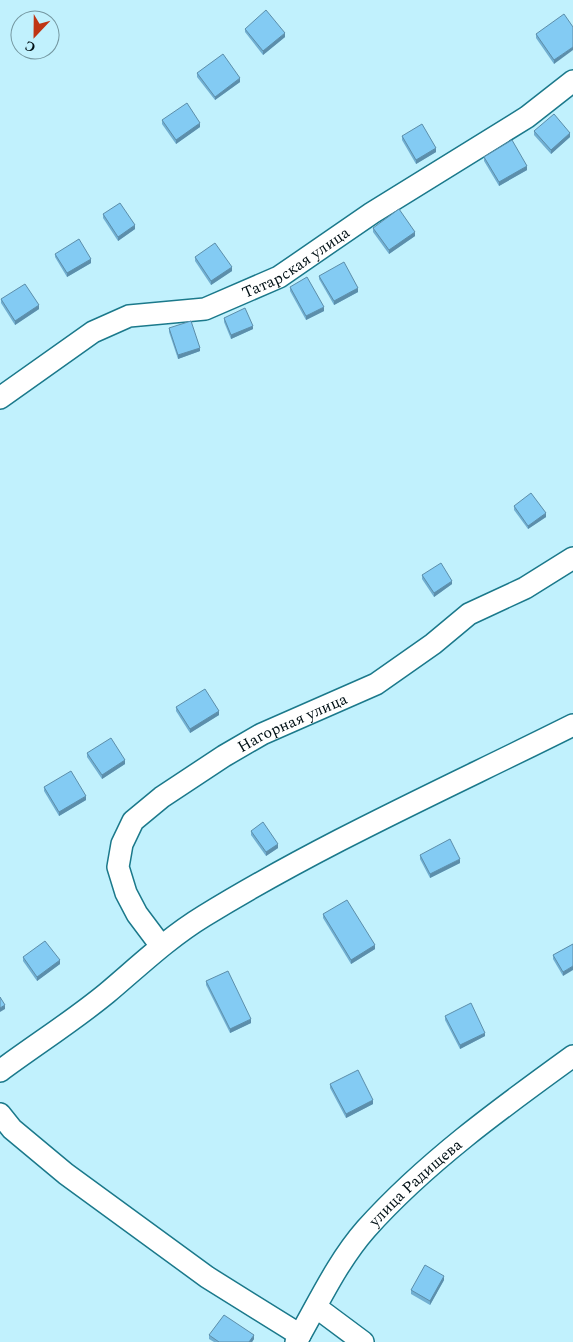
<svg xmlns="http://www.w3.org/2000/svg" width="573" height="1342" viewBox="0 0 573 1342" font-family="Spectral,serif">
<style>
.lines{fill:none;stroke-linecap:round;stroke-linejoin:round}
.street-casing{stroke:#1b798b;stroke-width:24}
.street{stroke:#fff;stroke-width:21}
.wall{fill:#71afd1}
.shaded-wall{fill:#5c8eaa}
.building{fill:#83cbf3;stroke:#5c8eaa}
.labels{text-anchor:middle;stroke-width:4;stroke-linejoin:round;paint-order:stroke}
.street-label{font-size:16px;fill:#001015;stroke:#c1f1fd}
</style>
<rect width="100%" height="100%" fill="#c1f1fd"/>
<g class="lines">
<defs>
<g id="street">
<path id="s1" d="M0 398 93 332 129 316 205 309 279 277 372 213 527 117 573 81"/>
<path id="s2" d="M161 946 137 914 126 893 118 867 122 844 133 821 162 797 224 756 262 734 376 684 433 644 469 614 525 588 573 558"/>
<path d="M0 1071C35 1045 73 1021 107 993 139 966 168 938 204 916 323 843 449 787 573 725"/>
<polyline points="0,1114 12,1129 66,1174 207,1277 300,1335"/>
<polyline points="316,1307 363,1342"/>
<path id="s3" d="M296 1342C318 1304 337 1262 366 1229 425 1163 501 1108 573 1056"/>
</g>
</defs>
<!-- street casing -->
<use href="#street" class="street-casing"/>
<!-- street -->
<use href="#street" class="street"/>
</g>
<!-- wall -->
<g class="wall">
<polygon points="573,27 554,64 536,38 536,34"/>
<polygon points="245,29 285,37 263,55 245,32"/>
<polygon points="197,73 240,82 215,100 197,77"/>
<polygon points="162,120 200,127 176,144 162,124"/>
<polygon points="534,131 570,137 551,154 534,135"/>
<polygon points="402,136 436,152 416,164 402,140"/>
<polygon points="484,157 527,170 499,186 484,161"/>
<polygon points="103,214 135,229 118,241 103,218"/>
<polygon points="373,228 415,236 389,254 373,232"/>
<polygon points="55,254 91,263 67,277 55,257"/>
<polygon points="195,257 232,271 211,285 195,261"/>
<polygon points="319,276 358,292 334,305 319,279"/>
<polygon points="290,287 324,311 306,320 290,291"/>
<polygon points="1,299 39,309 15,325 1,303"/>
<polygon points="224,318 253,329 231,339 224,322"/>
<polygon points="169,328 200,351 178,359 169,332"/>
<polygon points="514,506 546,517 528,529 514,510"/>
<polygon points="422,575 452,584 434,597 422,579"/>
<polygon points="176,707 219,715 190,733 176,711"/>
<polygon points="87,753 125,764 102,779 87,757"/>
<polygon points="44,787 86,800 59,816 44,791"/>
<polygon points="251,831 278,848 266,856 251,835"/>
<polygon points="420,855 460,863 430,878 420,859"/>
<polygon points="323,914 375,949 351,964 323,918"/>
<polygon points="573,944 563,976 553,959 553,955"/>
<polygon points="23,957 60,964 37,981 23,961"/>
<polygon points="206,981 251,1023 230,1033 206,985"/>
<polygon points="445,1016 485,1036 460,1049 445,1020"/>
<polygon points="330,1084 373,1104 346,1118 330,1088"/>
<polygon points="444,1280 430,1305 411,1294 411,1290"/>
<polygon points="209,1335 254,1339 252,1342 214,1342 209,1339"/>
</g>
<!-- shaded-wall -->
<g class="shaded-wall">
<polygon points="285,33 285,37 263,55 263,51"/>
<polygon points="573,47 573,50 554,64 554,60"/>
<polygon points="240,78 240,82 215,100 215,97"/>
<polygon points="200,123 200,127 176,144 176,140"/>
<polygon points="570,133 570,137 551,154 551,150"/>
<polygon points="436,148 436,152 416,164 416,160"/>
<polygon points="527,166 527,170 499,186 499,182"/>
<polygon points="135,225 135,229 118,241 118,237"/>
<polygon points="415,232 415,236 389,254 389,250"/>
<polygon points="91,259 91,263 67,277 67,273"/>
<polygon points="232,267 232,271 211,285 211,281"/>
<polygon points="358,288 358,292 334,305 334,301"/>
<polygon points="39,305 39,309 15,325 15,321"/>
<polygon points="324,307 324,311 306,320 306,316"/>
<polygon points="253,326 253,329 231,339 231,335"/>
<polygon points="200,348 200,351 178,359 178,355"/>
<polygon points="546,513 546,517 528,529 528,526"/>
<polygon points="452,581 452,584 434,597 434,593"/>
<polygon points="219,711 219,715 190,733 190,729"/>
<polygon points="125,760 125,764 102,779 102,775"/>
<polygon points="86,796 86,800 59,816 59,812"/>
<polygon points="278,844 278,848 266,856 266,852"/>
<polygon points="460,859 460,863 430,878 430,874"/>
<polygon points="375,945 375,949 351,964 351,960"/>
<polygon points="60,960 60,964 37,981 37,977"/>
<polygon points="573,966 573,970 563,976 563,972"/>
<polygon points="5,1005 5,1009 0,1012 0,1008"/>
<polygon points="251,1019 251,1023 230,1033 230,1029"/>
<polygon points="485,1033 485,1036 460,1049 460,1045"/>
<polygon points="373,1100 373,1104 346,1118 346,1114"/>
<polygon points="444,1276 444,1280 430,1305 430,1301"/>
<polygon points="254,1335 254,1339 252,1342 249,1342"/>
</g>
<!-- building -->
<g class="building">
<polygon points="266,10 285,33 263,51 245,29"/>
<polygon points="564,14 573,27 573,47 554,60 536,34"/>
<polygon points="223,54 240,78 215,97 197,73"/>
<polygon points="187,103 200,123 176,140 162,120"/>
<polygon points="554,114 570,133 551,150 534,131"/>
<polygon points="422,124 436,148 416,160 402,136"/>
<polygon points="512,140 527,166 499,182 484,157"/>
<polygon points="120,203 135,225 118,237 103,214"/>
<polygon points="399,209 415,232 389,250 373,228"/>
<polygon points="79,239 91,259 67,273 55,254"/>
<polygon points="215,243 232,267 211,281 195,257"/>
<polygon points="344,262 358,288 334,301 319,276"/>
<polygon points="307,277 324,307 306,316 290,287"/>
<polygon points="25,284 39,305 15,321 1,299"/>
<polygon points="245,308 253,326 231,335 224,318"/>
<polygon points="191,321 200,348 178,355 169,328"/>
<polygon points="531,493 546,513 528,526 514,506"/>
<polygon points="441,563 452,581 434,593 422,575"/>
<polygon points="205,689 219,711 190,729 176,707"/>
<polygon points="111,738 125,760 102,775 87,753"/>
<polygon points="71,771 86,796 59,812 44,787"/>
<polygon points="263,822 278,844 266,852 251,831"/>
<polygon points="450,839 460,859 430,874 420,855"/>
<polygon points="347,900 375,945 351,960 323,914"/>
<polygon points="45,941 60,960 37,977 23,957"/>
<polygon points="573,944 573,966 563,972 553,955"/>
<polygon points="228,971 251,1019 230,1029 206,981"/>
<polygon points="0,997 5,1005 0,1008"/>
<polygon points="471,1003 485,1033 460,1045 445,1016"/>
<polygon points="358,1070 373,1100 346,1114 330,1084"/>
<polygon points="425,1265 444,1276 430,1301 411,1290"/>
<polygon points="224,1315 254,1335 249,1342 219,1342 209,1335"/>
</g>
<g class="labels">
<!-- street labels -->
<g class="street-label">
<text dy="6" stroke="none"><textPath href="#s1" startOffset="332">Татарская улица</textPath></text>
<text dy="6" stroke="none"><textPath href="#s2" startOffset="328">Нагорная улица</textPath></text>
<text dy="6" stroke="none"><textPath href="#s3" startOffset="201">улица Радищева</textPath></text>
</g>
</g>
<!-- north arrow -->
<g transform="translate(35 35) rotate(202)"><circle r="24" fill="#c1f1fd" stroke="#7497a0"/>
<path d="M0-4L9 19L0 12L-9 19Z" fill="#bf3514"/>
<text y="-8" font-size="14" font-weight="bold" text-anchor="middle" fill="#001015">С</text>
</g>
</svg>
